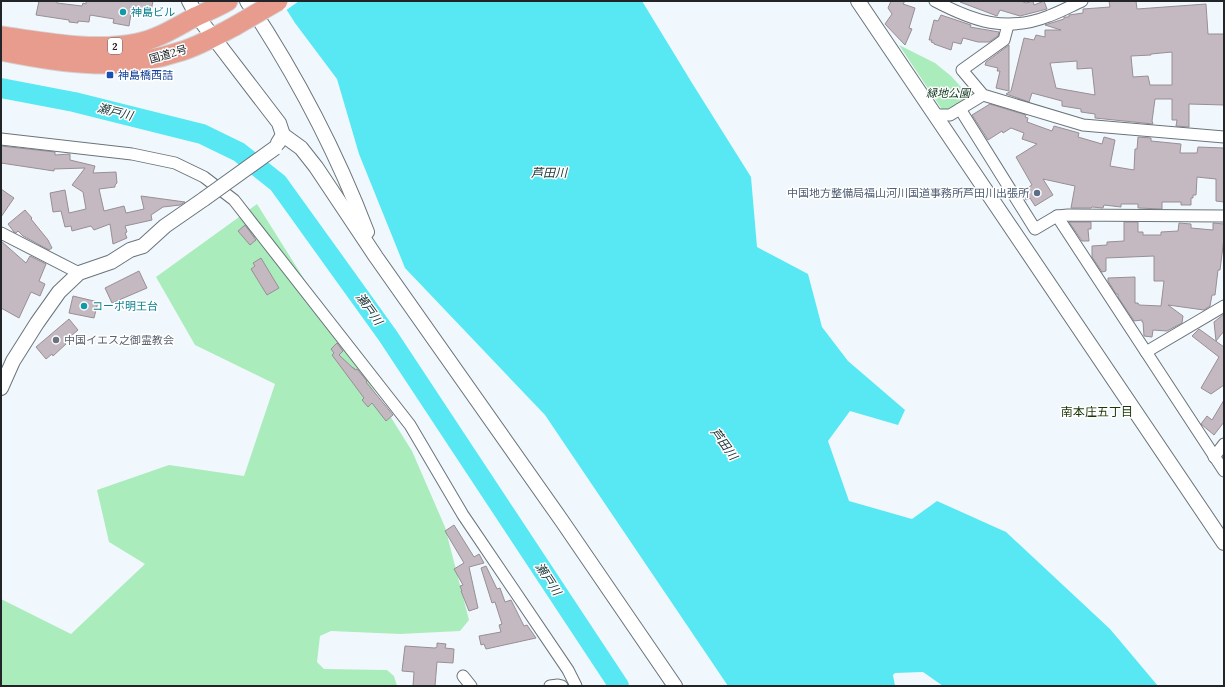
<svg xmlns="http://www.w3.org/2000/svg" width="1225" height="687" viewBox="0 0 1225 687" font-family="Lora,'Noto Sans JP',serif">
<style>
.green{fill:#abecbc}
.water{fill:#57e8f4}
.pier{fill:#f1f8fd}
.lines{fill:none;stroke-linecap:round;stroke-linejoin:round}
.river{stroke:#57e8f4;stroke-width:20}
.building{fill:#c4b9c1;stroke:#988e96;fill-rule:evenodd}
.minor-casing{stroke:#6a747b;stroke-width:13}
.tertiary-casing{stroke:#6a747b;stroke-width:16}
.trunk-casing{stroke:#d3d3d4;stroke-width:21}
.minor{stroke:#fff;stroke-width:11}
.tertiary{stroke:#fff;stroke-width:14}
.trunk{stroke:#e89c8e;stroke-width:19}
.tertiary-bridge-casing{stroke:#6a747b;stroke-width:16;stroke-linecap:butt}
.trunk-bridge-casing{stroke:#d3d3d4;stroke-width:21;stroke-linecap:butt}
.tertiary-bridge{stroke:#fff;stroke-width:14}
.trunk-bridge{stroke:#e89c8e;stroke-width:19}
.culture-dot{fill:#0f9aa8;stroke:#fff;stroke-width:1.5}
.transit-dot{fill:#1a4fb4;stroke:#fff;stroke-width:1.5}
.service-dot{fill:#5c6f8a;stroke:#fff;stroke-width:1.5}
.worship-dot{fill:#6b7280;stroke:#fff;stroke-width:1.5}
.labels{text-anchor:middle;stroke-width:3;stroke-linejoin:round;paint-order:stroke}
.shield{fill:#fff;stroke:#646668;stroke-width:1}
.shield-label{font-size:10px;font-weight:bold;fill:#212528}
.culture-label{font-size:11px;fill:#0d838f;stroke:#fff;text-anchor:start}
.street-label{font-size:11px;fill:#212528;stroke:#fff}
.transit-label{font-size:11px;fill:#164399;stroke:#fff;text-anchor:start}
.park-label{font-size:11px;font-style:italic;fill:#10351d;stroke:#fff}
.service-label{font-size:11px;fill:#4e5e75;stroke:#fff;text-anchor:end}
.worship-label{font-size:11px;fill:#5b616d;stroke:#fff;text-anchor:start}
.water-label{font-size:12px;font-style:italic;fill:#20383a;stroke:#fff}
.neighbourhood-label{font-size:12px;fill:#1b3607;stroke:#fff}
</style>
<rect width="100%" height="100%" fill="#f1f8fd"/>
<!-- green -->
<g class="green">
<polygon points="899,45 935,63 951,76 972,99 945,114"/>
<polygon points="257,204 412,451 445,527 469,620 460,631 400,634 331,631 320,636 317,662 324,669 387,670 394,676 397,686 1,686 1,599 71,634 145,564 109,542 97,490 169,465 244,476 275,384 195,345 156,277"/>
</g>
<!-- water -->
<polygon class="water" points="281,1 642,1 692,83 751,177 757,247 808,274 822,327 848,361 905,410 898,425 850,411 828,441 849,501 912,519 937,501 1006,532 1110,629 1158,686 943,686 923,672 895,673 893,675 895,686 728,686 545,415 405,268 359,154 337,79 295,23"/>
<!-- pier -->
<polygon class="pier" points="279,1 299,1 285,11"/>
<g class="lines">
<!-- river -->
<polyline class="river" points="1,88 74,102 202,134 239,152 278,183 388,336 619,686"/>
</g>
<!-- building -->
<g class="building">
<polygon points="39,1 57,1 57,3 82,6 83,3 86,4 86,1 153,1 151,11 132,8 129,26 113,23 114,19 90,15 89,22 78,21 78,23 69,22 69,20 36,15"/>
<polygon points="891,1 905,1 903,4 915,8 909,28 912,29 905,45 885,24 892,14 888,8"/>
<polygon points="960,1 1021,1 1026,3 1033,1 1034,5 1044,1 1047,9 1020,16 1000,10 997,16 960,2"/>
<path d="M1109 1H1136L1137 9 1206 4 1208 34H1224V105L1189 104V127L1176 126 1177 120H1172V99H1155L1152 121 1153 124 1095 118V114L1081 112V109L1062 106V101L1032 93 1029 102 1006 94 1011 91 1024 38 1034 40 1036 35 1045 37V30H1061L1045 25 1064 19V17H1069V15L1083 13V9L1110 7ZM1172 52V85H1150L1148 76 1133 77 1131 56 1151 55V54ZM1077 61V69L1092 68 1095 95 1056 88 1050 63Z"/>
<polygon points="941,15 971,25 970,27 999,32 998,36 989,42 978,42 963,38 961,44 953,42 951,50 934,44 934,43 931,42 932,40 929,40 934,20 938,21"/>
<polygon points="1009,45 1009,91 996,88 1000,71 997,71 998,68 985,65 986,62"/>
<polygon points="990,104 1026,115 1025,117 1028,118 1027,122 1052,131 1054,126 1079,133 1078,137 1102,144 1104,137 1115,140 1110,166 1134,170 1135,149 1137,149 1138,137 1151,138 1151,141 1181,144 1180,153 1197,153 1198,147 1224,148 1224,202 1216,201 1216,179 1197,177 1196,195 1193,195 1193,198 1191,198 1191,205 1181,205 1181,202 1162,202 1162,209 1138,208 1138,204 1121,204 1121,207 1104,205 1103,208 1092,207 1091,208 1071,208 1075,186 1043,179 1053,195 1035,206 1030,198 1026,200 1022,191 1032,185 1016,157 1037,144 1022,139 1024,133 1011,128 1003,133 1002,131 988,140 972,115"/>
<polygon points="1,146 55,152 55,155 70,154 70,160 95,166 93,173 116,172 117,183 115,185 115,187 99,189 104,211 124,206 126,213 144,209 141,196 185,202 180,205 163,207 151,215 152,220 125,226 127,232 125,233 127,238 113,244 110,224 94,230 91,226 72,231 71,226 65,227 61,211 53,212 50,193 65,190 69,213 86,209 83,192 72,185 85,168 54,169 54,171 1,163"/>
<polygon points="1,189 14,198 1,217"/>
<polygon points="25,210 32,218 31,219 48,240 52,248 49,250 23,236 18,231 16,233 14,232 8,224"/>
<polygon points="1069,222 1091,222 1091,229 1088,229 1089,241 1082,241"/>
<polygon points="1124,222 1138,222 1138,232 1143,232 1143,235 1161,235 1161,232 1178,231 1179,223 1191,224 1191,228 1213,230 1213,223 1224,224 1224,238 1220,270 1218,270 1215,295 1212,295 1210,306 1204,310 1168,305 1183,316 1182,323 1167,331 1153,330 1152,337 1144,336 1143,322 1142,322 1142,320 1134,321 1118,297 1118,294 1116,294 1108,281 1108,278 1135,277 1135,303 1138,303 1139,305 1161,306 1164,281 1154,281 1154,256 1106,258 1106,271 1102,272 1092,257 1092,246 1107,245 1107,242 1124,241"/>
<polygon points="245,225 256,240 250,245 238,231"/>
<polygon points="1,241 26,263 30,256 46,264 39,281 45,284 40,296 31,292 19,318 1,308"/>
<polygon points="261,258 279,288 267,295 251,269 255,266 253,263"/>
<polygon points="139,271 147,288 112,303 105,288"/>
<polygon points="73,296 98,302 94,318 69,313"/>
<polygon points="1224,314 1224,331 1216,341 1214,322"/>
<polygon points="69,319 78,330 64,342 66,344 53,356 52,354 46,359 36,347"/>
<polygon points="1199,329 1224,347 1224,385 1211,394 1201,388 1219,357 1192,336"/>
<polygon points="337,343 343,351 339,355 353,368 354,368 355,370 357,369 367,381 366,382 393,415 386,421 372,403 368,407 362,400 364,398 332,355 334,353 331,349"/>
<polygon points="1224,400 1224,422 1214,435 1201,424 1207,416 1212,420"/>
<polygon points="454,525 474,557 479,554 484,563 469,567 478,608 469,611 461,591 462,591 460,586 463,585 454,569 464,563 445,531"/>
<polygon points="486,566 497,589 500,588 505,602 511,600 524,626 527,625 536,638 486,649 484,644 481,645 479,636 501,632 499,625 502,624 495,602 492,603 481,568"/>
<polygon points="437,643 446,644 445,648 454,649 453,663 437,662 435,686 413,686 414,672 402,671 405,646 435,648 437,647"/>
</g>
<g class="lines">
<defs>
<g id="minor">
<path d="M935 1C973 21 1006 33 1049 16 1060 12 1071 6 1082 1"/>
<polyline points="1008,25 1004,40 962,70 983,95 1083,125 1224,137"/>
<polyline points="960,109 1035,229 1057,216 1068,215 1224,216"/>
<polyline points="936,115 950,115 983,95"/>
<polyline points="1,139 132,154 175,163 204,177 234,200 410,425 463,515 568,670 576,686"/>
<polyline points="1057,216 1224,471"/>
<polyline points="1,233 79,273"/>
<polyline points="1146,352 1224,306"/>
<polyline points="1214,457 1224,444"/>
<polyline points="463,676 471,686"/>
<polyline points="550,686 558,685 562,686"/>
</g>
<g id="tertiary">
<polyline points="189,1 197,16 279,123 283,135 278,143"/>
<path d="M247 1C295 73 336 151 367 232"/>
<polyline points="858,1 1224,543"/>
<polyline points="283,135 301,148 316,167 376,257 562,521 675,686"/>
<polyline points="1,388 13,361 37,323 59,292 79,273 111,262 130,250 143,246 165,226 204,199"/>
</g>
<g id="trunk">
<path d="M1 36C45 42 93 52 137 43 158 39 176 27 195 17 206 12 218 7 228 1"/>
<path d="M1 51C65 64 119 72 182 51 201 45 218 35 235 26"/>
</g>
</defs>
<!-- minor casing -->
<use href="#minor" class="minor-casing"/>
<!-- tertiary casing -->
<use href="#tertiary" class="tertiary-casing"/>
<!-- trunk casing -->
<use href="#trunk" class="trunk-casing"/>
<!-- minor -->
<use href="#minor" class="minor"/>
<!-- tertiary -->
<use href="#tertiary" class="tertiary"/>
<!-- trunk -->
<use href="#trunk" class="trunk"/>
<defs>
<polyline id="tertiary-bridge" points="204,199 275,148"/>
<polyline id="trunk-bridge" points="235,26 278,1"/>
</defs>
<!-- tertiary-bridge casing -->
<use href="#tertiary-bridge" class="tertiary-bridge-casing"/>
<!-- trunk-bridge casing -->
<use href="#trunk-bridge" class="trunk-bridge-casing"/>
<!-- tertiary-bridge -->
<use href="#tertiary-bridge" class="tertiary-bridge"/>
<!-- trunk-bridge -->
<use href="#trunk-bridge" class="trunk-bridge"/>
</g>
<!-- markers -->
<g class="culture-dot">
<circle cx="123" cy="12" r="4"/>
<circle cx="84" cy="306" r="4"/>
</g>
<rect class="transit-dot" x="106" y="71" width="8" height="8" rx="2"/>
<circle class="service-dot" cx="1037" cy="193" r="4"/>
<circle class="worship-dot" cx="56" cy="340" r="4"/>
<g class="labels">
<!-- shield labels -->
<rect class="shield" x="108" y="38" width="14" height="16" rx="3"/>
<g class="shield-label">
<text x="115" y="50">2</text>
</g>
<!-- culture labels -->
<g class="culture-label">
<text x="131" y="16">神島ビル</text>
<text x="92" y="310">コーポ明王台</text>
</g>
<!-- street labels -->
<g class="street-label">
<text transform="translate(168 54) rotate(-16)" y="4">国道2号</text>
</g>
<!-- transit labels -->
<g class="transit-label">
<text x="118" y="79">神島橋西詰</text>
</g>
<!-- park labels -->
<g class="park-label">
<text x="948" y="97">緑地公園</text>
</g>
<!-- service labels -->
<g class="service-label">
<text x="1029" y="197">中国地方整備局福山河川国道事務所芦田川出張所</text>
</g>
<!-- worship labels -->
<g class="worship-label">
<text x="64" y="344">中国イエス之御霊教会</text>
</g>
<!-- water labels -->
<g class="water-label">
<text transform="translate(115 112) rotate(14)" y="4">瀬戸川</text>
<text x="549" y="177">芦田川</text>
<text transform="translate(369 309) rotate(54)" y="4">瀬戸川</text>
<text transform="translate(724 444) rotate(54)" y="4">芦田川</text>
<text transform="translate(548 579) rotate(57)" y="4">瀬戸川</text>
</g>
<!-- neighbourhood labels -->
<g class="neighbourhood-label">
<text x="1097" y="416">南本庄五丁目</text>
</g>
</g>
<!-- border -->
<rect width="1225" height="687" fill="none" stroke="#212528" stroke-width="4"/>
</svg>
